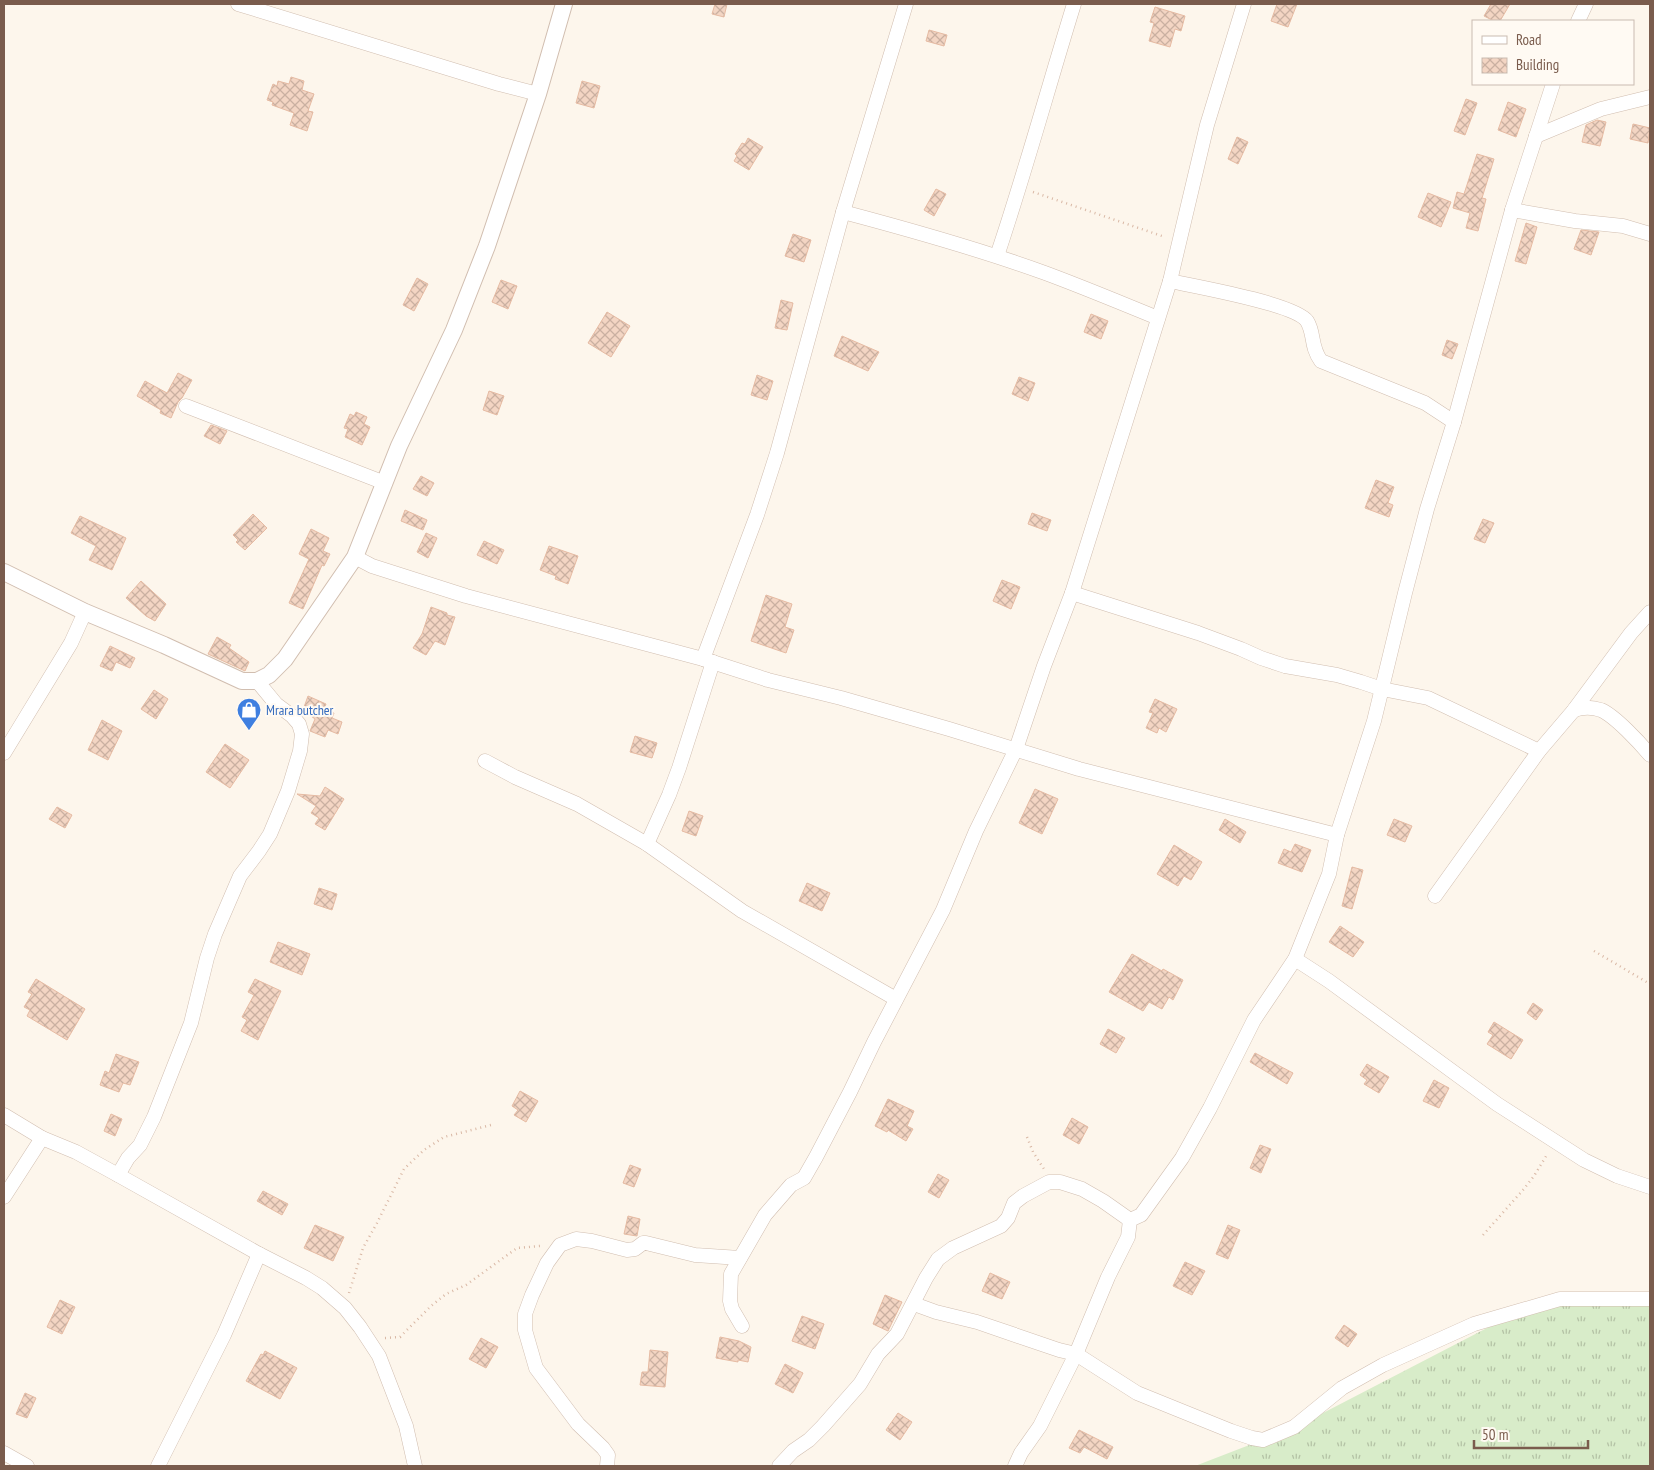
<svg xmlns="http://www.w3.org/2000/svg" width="1654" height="1470" viewBox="0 0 1654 1470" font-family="'PT Sans Narrow',sans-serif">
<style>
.grass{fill:url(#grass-tufts)}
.building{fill:url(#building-cross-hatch);stroke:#e6bba3}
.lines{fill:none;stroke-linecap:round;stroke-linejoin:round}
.minor-casing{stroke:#d1beb0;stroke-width:15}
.tertiary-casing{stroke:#d1beb0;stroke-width:18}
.path{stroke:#d9b8a5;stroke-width:2.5;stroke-dasharray:1 4;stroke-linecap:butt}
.minor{stroke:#fff;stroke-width:14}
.tertiary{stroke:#fff;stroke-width:16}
.labels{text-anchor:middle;stroke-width:4;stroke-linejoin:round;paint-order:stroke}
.shop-label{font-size:14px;fill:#366cbe;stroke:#fffaf3;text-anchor:start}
</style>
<defs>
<pattern id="grass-tufts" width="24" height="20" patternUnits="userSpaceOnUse" patternTransform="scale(1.25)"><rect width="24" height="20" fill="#d8ecc9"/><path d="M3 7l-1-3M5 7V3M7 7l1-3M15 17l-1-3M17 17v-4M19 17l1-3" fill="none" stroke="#b4c2a5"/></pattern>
<pattern id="building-cross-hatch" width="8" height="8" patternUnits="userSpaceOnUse" patternTransform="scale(1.25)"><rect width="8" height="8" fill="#f3d5c3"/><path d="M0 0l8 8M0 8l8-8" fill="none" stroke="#cab0a1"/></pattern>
</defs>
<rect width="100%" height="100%" fill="#fdf6ec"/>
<!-- grass -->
<polygon class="grass" points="1650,1294 1650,1466 1195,1466 1296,1427 1545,1298"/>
<!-- building -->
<g class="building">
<polygon points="715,4 727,4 724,17 712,14"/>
<polygon points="1277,4 1297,4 1288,27 1271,21"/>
<polygon points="1491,4 1510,4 1500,21 1494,21 1484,16"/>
<polygon points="1155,7 1185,16 1181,31 1175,29 1170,47 1149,41 1154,23 1150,22"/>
<polygon points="929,30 947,35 944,46 926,41"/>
<polygon points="291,77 304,81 302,90 314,94 308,111 313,112 307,131 290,125 294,113 272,105 273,102 267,100 273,84 277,86 278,81 289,84"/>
<polygon points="582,81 600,86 594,108 576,103"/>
<polygon points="1466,99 1477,103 1465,135 1454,131"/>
<polygon points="1508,102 1526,109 1516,137 1498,130"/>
<polygon points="1597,120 1606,122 1600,146 1582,142 1586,125"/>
<polygon points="1633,124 1650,128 1648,143 1630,139"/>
<polygon points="1237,137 1248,142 1238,164 1228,159"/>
<polygon points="748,138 763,147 749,170 734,161 737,156 735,154 742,143 745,144"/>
<polygon points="1477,154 1494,159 1482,198 1486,199 1478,231 1466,228 1470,213 1453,208 1457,192 1464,194"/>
<polygon points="936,189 946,194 934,216 924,210"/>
<polygon points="1428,193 1451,202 1441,227 1418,217"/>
<polygon points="1526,223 1537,227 1526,264 1515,261"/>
<polygon points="1581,230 1599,232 1591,255 1574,249"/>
<polygon points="793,234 811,240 804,262 785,256"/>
<polygon points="417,278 428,284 414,311 403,305"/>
<polygon points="501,280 517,286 508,309 492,302"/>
<polygon points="781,300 793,303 787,330 775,328"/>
<polygon points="607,312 630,326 611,357 588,343"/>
<polygon points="1091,314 1108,321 1101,339 1084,332"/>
<polygon points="842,336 879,352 868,371 834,356"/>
<polygon points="1447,340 1458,344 1452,359 1442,355"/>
<polygon points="178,373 192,380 182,398 178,402 171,418 160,413 161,410 137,396 145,381 167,393"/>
<polygon points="757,375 773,381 767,400 751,395"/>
<polygon points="1019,377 1035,383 1028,401 1012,394"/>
<polygon points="489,391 504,396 497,415 483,410"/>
<polygon points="356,412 367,417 364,424 370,427 362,445 345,437 348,429 344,428 350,414 354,416"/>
<polygon points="211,425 227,431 220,444 204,436"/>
<polygon points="421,476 434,483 427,496 413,489"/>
<polygon points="1376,480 1394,487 1388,503 1393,505 1389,517 1365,508"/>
<polygon points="405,510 427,520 423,530 401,521"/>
<polygon points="1032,513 1051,520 1047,531 1028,524"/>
<polygon points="253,514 267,528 245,550 236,542 238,540 233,535"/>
<polygon points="80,516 126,538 112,570 89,560 96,546 71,533"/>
<polygon points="1483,519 1494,523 1485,543 1474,539"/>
<polygon points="311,529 329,538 323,551 330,554 324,566 322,565 303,609 289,603 309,559 299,554"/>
<polygon points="426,533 437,538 428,558 417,552"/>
<polygon points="484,541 504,550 497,564 477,555"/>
<polygon points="549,546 578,556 568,584 555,579 556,576 540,570"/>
<polygon points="1002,580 1020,587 1011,609 993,601"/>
<polygon points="141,581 166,604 155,621 146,616 126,598"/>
<polygon points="766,595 792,604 785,627 794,630 786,653 751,641"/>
<polygon points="431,607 447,613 447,615 455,617 445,645 435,641 426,655 413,648 422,634"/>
<polygon points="217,637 231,645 229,648 249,662 245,671 208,654"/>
<polygon points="110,646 135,658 130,668 116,662 112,671 100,666"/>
<polygon points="154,690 168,699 156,719 141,709"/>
<polygon points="308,696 326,704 324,709 334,713 332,718 342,722 338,734 328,730 325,737 310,731 315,719 303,710"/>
<polygon points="1155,699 1177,709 1166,732 1159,728 1157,733 1146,728 1153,713 1149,712"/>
<polygon points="102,720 122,731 108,760 88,750"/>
<polygon points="635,736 657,743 652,758 630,752"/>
<polygon points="225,744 249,760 230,788 206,772"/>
<polygon points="325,787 344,799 325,830 315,824 319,818 311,813 316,806 297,794 320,796"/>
<polygon points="1035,789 1058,799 1042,834 1019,823"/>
<polygon points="57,807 72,815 65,828 49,819"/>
<polygon points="689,811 703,816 696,836 682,831"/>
<polygon points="1225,819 1246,832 1240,843 1219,830"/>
<polygon points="1394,819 1412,826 1405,842 1387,835"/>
<polygon points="1295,844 1311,850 1302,872 1278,863 1284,849 1291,852"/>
<polygon points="1174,845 1202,862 1191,880 1184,876 1178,886 1157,874"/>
<polygon points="1352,867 1363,870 1352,909 1342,906"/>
<polygon points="807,883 830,893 822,911 799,901"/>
<polygon points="319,888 337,894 332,910 314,904"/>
<polygon points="1340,926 1364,942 1353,957 1329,942"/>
<polygon points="278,942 310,954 302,975 270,962"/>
<polygon points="1132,954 1162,971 1163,969 1183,980 1173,1000 1169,997 1162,1009 1149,1002 1143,1011 1109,992"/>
<polygon points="36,979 85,1009 67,1040 27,1016 30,1010 24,1007 32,994 28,992"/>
<polygon points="255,979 281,991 258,1040 241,1031 247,1020 242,1017 254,995 248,992"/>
<polygon points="1533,1003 1543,1010 1536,1020 1527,1013"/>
<polygon points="1494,1022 1523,1040 1511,1059 1487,1044 1493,1035 1488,1032"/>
<polygon points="1108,1029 1125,1038 1116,1053 1100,1044"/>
<polygon points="1255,1053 1293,1073 1287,1084 1250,1062"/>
<polygon points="116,1054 139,1062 130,1085 123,1083 119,1092 100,1085 105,1071 109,1073"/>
<polygon points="1367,1064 1389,1077 1379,1093 1364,1084 1367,1080 1360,1075"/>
<polygon points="1434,1080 1449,1088 1439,1108 1423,1101"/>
<polygon points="520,1091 538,1101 526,1122 514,1115 518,1110 512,1106"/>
<polygon points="888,1099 914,1111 907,1126 913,1129 906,1141 888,1130 887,1132 875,1126"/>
<polygon points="111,1114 122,1119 115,1136 104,1131"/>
<polygon points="1072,1118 1088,1127 1079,1144 1063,1135"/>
<polygon points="1260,1145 1271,1149 1261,1173 1250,1168"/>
<polygon points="630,1165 641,1169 634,1187 623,1183"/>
<polygon points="938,1174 949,1180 939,1198 928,1192"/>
<polygon points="263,1191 288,1204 282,1215 257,1201"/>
<polygon points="628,1216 640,1219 637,1236 624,1234"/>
<polygon points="315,1225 344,1237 333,1261 304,1248"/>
<polygon points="1228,1225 1240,1230 1228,1259 1216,1254"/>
<polygon points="1185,1262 1205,1271 1192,1295 1173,1286"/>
<polygon points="990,1273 1010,1282 1002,1299 982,1291"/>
<polygon points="885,1295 902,1302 888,1331 873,1324"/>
<polygon points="60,1300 75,1307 62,1334 47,1327"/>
<polygon points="802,1316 824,1324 815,1349 792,1341"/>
<polygon points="1344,1325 1357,1334 1348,1347 1335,1338"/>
<polygon points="720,1337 739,1341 751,1347 748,1362 738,1360 738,1362 716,1358"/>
<polygon points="481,1338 498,1347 486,1368 469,1359"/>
<polygon points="650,1350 668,1352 665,1387 640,1385 642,1372 648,1372"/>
<polygon points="265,1351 297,1368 280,1399 246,1381 261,1354 263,1355"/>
<polygon points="785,1364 803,1373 793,1393 775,1384"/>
<polygon points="25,1393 36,1398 27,1418 16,1414"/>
<polygon points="898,1413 912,1422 900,1440 886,1430"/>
<polygon points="1079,1430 1113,1447 1107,1459 1084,1447 1080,1453 1069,1448"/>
</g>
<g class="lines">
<defs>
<g id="minor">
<polyline points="238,4 499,84 538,94"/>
<polyline points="1578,21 1586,4"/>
<polyline points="1536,136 1601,109 1650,97"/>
<polyline points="1512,210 1575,221 1623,226 1650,234"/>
<path d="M843 212C911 230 979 249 1045 273 1083 287 1121 303 1158 318"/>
<path d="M997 256C1025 173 1048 88 1074 4"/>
<path d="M1170 281C1194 286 1295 304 1307 321 1315 334 1310 346 1321 361L1425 403 1454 422"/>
<polyline points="186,406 385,483"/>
<polyline points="355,557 372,566 466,596 703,659 768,680 841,698 949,729 1079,769 1337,835"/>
<polyline points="1072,593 1198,633 1241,649 1261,658 1285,666 1337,675 1361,682 1382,689 1428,698 1539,751"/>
<polyline points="703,659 757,515 777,453 843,212 906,4"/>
<path d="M1574 710C1583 707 1592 707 1601 710 1615 716 1640 743 1650 755"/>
<polyline points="4,753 71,643 85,612"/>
<polyline points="485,761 515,777 577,804 647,844 742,911 896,999"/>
<polyline points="647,844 669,795 679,768 713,662"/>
<polyline points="1435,896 1539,751 1574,710 1631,633 1650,612"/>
<polyline points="1295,959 1329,981 1497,1104 1584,1160 1617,1176 1650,1187"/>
<polyline points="4,1115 42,1138 76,1152 118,1175 259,1254 306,1278 322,1288 345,1308 360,1327 379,1356 406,1426 415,1466"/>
<polyline points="118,1175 128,1158 140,1145 154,1117 191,1023 207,958 215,934 240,876 259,851 270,834 288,791 300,751 302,734 299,724 292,716 276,704 257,681"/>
<polyline points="4,1197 42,1138"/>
<polyline points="914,1304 936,1312 977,1322 1059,1350 1076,1354 1137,1393 1231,1431 1252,1438 1263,1440 1294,1427 1342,1388 1383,1365 1474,1324 1560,1299 1650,1299"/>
<polyline points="742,1326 732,1309 730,1301 731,1274 765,1215 791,1185 804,1178 816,1157 850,1092 874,1042 943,910 976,831 1016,749 1044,666 1072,593 1170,281 1207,125 1244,4"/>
<polyline points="4,1453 27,1466"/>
<polyline points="158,1466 224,1335 259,1254"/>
<polyline points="607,1466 608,1455 603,1448 578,1424 536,1368 525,1330 525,1314 532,1295 547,1263 560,1245 576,1239 592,1241 627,1250 635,1249 643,1243 646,1243 695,1255 740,1258"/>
<polyline points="779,1466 793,1451 809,1440 823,1426 860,1384 878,1354 897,1334 926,1278 938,1259 953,1248 1001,1226 1008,1218 1014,1203 1023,1196 1049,1182 1060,1182 1082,1189 1103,1201 1130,1220"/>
<polyline points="1015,1466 1021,1453 1040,1426 1076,1354 1108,1277 1128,1237 1130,1220 1141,1215 1182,1158 1210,1108 1254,1020 1295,959 1329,874 1337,835 1374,721 1405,593 1427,509 1454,422 1512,210 1553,84"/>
</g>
<polyline id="tertiary" points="4,572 85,612 164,645 242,681 257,681 269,675 285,659 355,557 399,446 454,330 487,246 538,94 564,4"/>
</defs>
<!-- minor casing -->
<use href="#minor" class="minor-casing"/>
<!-- tertiary casing -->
<use href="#tertiary" class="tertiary-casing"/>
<!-- path -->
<g class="path">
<polyline points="1033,192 1165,237"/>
<polyline points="1594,951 1650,984"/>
<polyline points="1027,1137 1033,1152 1044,1169"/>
<polyline points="1483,1235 1523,1190 1534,1176 1548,1153"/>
<polyline points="349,1293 363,1248 377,1223 404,1169 424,1150 444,1137 491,1125"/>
<polyline points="385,1338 400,1337 431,1306 446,1294 466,1285 517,1248 540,1246"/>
</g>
<!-- minor -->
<use href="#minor" class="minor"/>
<!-- tertiary -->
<use href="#tertiary" class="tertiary"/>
</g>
<!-- icons -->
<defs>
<symbol id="shop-pin" viewBox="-11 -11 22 30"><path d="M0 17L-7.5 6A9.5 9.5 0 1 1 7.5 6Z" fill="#3f7fe0" stroke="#fffaf3"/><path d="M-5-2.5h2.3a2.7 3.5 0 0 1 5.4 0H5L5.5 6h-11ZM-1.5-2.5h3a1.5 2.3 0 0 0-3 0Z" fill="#fff"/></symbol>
</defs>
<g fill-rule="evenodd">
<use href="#shop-pin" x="235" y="696" width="28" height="38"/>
</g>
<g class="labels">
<!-- shop labels -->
<g class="shop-label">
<text x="266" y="715">Mrara butcher</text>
</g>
</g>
<!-- border -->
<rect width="1654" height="1470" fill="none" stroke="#7a5c4d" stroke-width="10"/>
<!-- legend -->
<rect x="1472" y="20" width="162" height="65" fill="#fffaf3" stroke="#cabbb1"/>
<rect x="1482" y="36" width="25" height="8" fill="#ffffff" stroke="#cabbb1"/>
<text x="1516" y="45" font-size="15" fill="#7a5c4d">Road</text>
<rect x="1482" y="58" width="25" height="15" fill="url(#building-cross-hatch)" stroke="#cabbb1"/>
<text x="1516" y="70" font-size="15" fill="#7a5c4d">Building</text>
<!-- scale -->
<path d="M1474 1440v8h114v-8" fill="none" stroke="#7a5c4d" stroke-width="2.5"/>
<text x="1482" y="1440" font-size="15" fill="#7a5c4d" stroke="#fffaf3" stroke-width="4" paint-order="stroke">50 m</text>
</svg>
